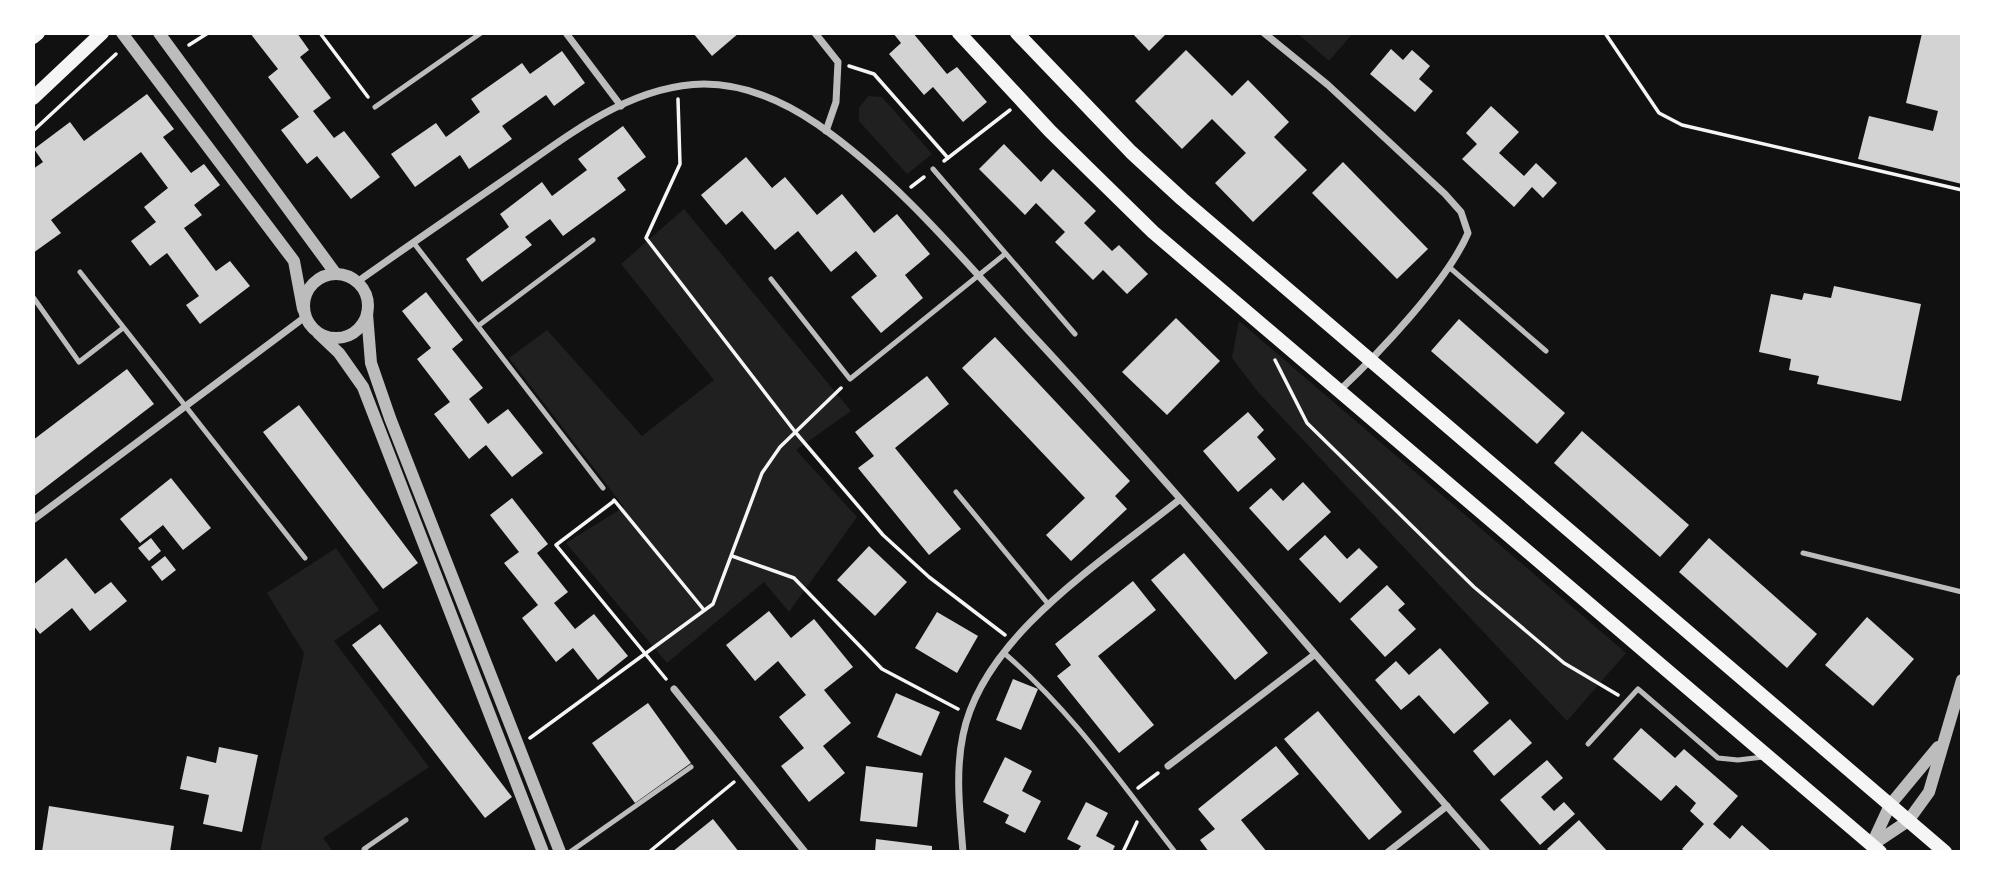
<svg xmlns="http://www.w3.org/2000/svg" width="1995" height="885" viewBox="0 0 1995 885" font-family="Quicksand,sans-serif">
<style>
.green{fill:#202020}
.building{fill:#d3d3d3}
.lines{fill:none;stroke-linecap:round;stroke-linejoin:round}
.path{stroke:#f5f5f5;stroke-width:3.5}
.service{stroke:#bcbcbc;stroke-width:5}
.minor{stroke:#bcbcbc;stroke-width:7}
.tertiary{stroke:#bcbcbc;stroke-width:12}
.secondary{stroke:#f5f5f5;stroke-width:14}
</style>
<rect width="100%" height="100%" fill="#111"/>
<!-- green -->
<g class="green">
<polygon points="1297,33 1353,33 1329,61"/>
<polygon points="868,96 882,97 932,154 907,174 859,121 859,108"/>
<polygon points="684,209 851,411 796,450 857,517 789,612 764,582 667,663 566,543 624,507 509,358 547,330 642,436 714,380 621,264"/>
<polygon points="1239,321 1626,653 1567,721 1258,392 1232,358"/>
<polygon points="336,548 379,610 334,641 429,767 323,838 333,852 260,852 304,653 267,593"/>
</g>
<!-- building -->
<g class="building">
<polygon points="250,33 297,33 309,50 300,57 331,98 313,111 334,138 344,131 380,177 351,199 317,156 307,164 281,130 299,117 268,77 278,69"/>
<polygon points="693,33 739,33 712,56"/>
<polygon points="893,33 913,33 947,74 957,67 987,102 963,122 933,87 924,95 889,54 901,43"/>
<polygon points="1132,33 1167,33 1149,51"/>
<polygon points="1922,33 1962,33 1962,184 1858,159 1869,116 1933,131 1938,111 1906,103"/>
<polygon points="1391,49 1403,60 1412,50 1430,66 1419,79 1433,91 1415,112 1370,74"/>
<polygon points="1186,50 1232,96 1248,80 1289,122 1274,137 1307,170 1253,222 1215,183 1246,153 1212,119 1182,149 1135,101"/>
<polygon points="562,51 585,83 554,106 546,95 502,126 512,139 469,169 460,155 415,187 391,154 436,123 446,137 480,112 471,99 522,63 530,74"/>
<polygon points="147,94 174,129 163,137 191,173 204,164 220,185 194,205 202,215 184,228 216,271 230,261 250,286 200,324 186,305 199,296 167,253 150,266 131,241 156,222 144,207 168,188 141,152 51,220 61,233 33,253 33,169 43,162 34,149 70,122 84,141"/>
<polygon points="1491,106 1519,132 1499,153 1524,176 1536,163 1557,183 1543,198 1532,187 1514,207 1462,159 1477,144 1466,133"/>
<polygon points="623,126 646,157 617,178 626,190 563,236 550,219 525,237 532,245 482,282 466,259 509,227 500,214 542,182 552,196 587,170 578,159"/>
<polygon points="1004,144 1041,182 1053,169 1096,211 1084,223 1112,251 1119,245 1148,274 1127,294 1103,270 1093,280 1055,242 1065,232 1036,203 1025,215 979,169"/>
<polygon points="746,157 772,188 785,177 817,215 842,194 874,233 897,214 930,254 905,275 923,298 881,333 851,297 877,276 856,251 831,272 798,231 775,250 742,211 726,225 701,195"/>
<polygon points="1343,162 1428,249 1397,279 1312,193"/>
<polygon points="1834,286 1921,304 1901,401 1817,384 1819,376 1789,370 1791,359 1759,352 1771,294 1802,300 1804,293 1831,298"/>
<polygon points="426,292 463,340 452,349 483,388 469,399 488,424 508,409 543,453 512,477 486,445 469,459 434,414 450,402 417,359 431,348 402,311"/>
<polygon points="1176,318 1220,361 1167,415 1122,372"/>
<polygon points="1459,319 1565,413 1537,444 1431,351"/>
<polygon points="995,337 1130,481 1115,496 1127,509 1071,561 1046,535 1085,498 962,368"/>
<polygon points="127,369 154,404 33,497 33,440"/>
<polygon points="927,376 949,404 895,448 961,529 929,555 858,468 874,456 855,432"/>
<polygon points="299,405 418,563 383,589 263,432"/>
<polygon points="1248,412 1264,430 1257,437 1276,459 1238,492 1203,451"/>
<polygon points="1582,431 1689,525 1660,557 1554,463"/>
<polygon points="171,478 211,528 183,550 163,525 140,543 120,519"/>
<polygon points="1303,482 1331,512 1288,551 1249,508 1271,488 1283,501"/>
<polygon points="512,498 548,544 537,553 568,592 554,603 575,629 594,614 628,656 598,680 573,648 556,662 522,618 538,605 504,563 519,552 490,515"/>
<polygon points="1325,535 1347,559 1359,548 1378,567 1340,603 1299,559"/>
<polygon points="151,538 161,551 149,561 138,548"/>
<polygon points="1709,538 1817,634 1787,668 1679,572"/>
<polygon points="869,546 907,582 875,616 837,580"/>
<polygon points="1184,553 1268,653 1235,680 1151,580"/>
<polygon points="165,556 176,570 162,581 151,567"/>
<polygon points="66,558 95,594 111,582 127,601 90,631 72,608 40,634 33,625 33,585"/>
<polygon points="1133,581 1156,610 1098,656 1154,725 1119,753 1057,676 1071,665 1055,644"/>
<polygon points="1387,585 1405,604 1398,610 1416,629 1385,657 1350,619"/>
<polygon points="769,611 791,638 814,619 853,667 824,690 851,723 823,746 845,773 809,802 781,766 804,748 779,717 806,695 778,661 755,681 726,645"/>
<polygon points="937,612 978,636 957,673 915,648"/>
<polygon points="1867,617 1914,659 1873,706 1825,665"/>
<polygon points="380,624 512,797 485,818 352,645"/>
<polygon points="1440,648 1489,703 1454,734 1419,695 1401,710 1375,680 1396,661 1409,675"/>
<polygon points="1013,679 1038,689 1021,730 996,720"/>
<polygon points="896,693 940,712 921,756 877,737"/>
<polygon points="648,703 691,763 635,803 592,743"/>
<polygon points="1318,711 1402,812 1369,840 1284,739"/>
<polygon points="1510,719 1532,743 1494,776 1473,751"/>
<polygon points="1641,728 1675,758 1684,749 1738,796 1713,824 1730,839 1742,825 1772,852 1686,852 1682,849 1704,824 1690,811 1696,803 1676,785 1661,801 1613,759"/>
<polygon points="1276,746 1299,774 1241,820 1267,852 1209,852 1200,840 1215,829 1198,809"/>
<polygon points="219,747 258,755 242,832 203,824 209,795 180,789 187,756 216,763"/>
<polygon points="1005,757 1032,771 1022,791 1041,801 1025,833 1005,823 1009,815 983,802"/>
<polygon points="1547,760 1563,778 1541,797 1554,811 1564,802 1575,814 1540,845 1500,800"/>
<polygon points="866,766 923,773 917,827 860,821"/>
<polygon points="1086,802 1108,813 1096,836 1115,846 1112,852 1077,852 1081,846 1067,839"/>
<polygon points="49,806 174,826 170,852 42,852"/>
<polygon points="713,819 739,852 672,852"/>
<polygon points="1579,820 1608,852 1550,852 1547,849"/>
<polygon points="876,839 932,846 932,852 875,852"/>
</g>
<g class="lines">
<!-- path -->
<g class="path">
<polyline points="320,33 368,97"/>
<polyline points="1605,33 1659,113 1682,125 1962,190"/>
<polyline points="189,45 208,33"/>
<polyline points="849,66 874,74 948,158"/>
<polyline points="678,99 680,164 646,238 796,433 883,535 929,577 1005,635"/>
<polyline points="33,131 116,54"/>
<polyline points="944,161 1010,110"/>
<polyline points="911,187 924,177"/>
<polyline points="1275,360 1307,423 1474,587 1564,663 1618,695"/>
<polyline points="614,500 704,610"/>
<polyline points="614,501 556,545 666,679"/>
<polyline points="732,556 794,578 882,669 958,709"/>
<polyline points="530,738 713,604 762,473 780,447 841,388"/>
<polyline points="1138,788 1158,773"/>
<polyline points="649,852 734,782"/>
<polyline points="1123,852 1137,822"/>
</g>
<!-- service -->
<g class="service">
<polyline points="375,107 481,33"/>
<polyline points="933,169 1075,334"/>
<polyline points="413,242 603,488"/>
<polyline points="1449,267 1546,351"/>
<polyline points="80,272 305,558"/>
<polyline points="771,279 850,379 1005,254"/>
<polyline points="33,297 79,362 123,328"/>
<polyline points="478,326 593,240"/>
<polyline points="956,492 1049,605"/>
<polyline points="1803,553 1962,592"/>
<path d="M1004 653C1071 710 1121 783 1175 852"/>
<polyline points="1588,744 1638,689 1718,758 1738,760 1763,757"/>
<polyline points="367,852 364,849 406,820"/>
<polyline points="570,852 691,767"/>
</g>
<!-- minor -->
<g class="minor">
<polyline points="566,33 621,106"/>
<polyline points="815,33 838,62 836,102 826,131"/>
<path d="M1264 33 1328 85 1445 194 1461 212 1468 233C1447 282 1379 353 1339 391"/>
<path d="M357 282C405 248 453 215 501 182 562 141 626 85 704 84 745 84 783 101 817 124 902 183 969 267 1039 342 1193 508 1338 683 1487 852"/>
<polyline points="33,520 305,317"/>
<polyline points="674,689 805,852"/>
<polyline points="1168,766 1314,655"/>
<path d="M963 852C960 813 955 773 963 735 983 635 1105 560 1179 500"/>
<polyline points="1388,852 1447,806"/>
</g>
<!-- tertiary -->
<g class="tertiary">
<polyline points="122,33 294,261 303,309"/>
<polyline points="159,33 336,274"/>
<circle cx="336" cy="306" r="32"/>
<polyline points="367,314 371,363 390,418 560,852"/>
<polyline points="319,334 339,353 363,387 543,852"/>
<polyline points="1872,844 1890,805 1938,747"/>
<polyline points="1872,845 1908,821 1929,792 1962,680"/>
</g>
<!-- secondary -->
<g class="secondary">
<polyline points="959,33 1050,131 1153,232 1880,852"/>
<polyline points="1017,33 1131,152 1182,199 1945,852"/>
<polyline points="33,37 38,33"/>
<polyline points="33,98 102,33"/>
</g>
</g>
<!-- border -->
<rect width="1995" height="885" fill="none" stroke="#ffffff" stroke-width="70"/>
</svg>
